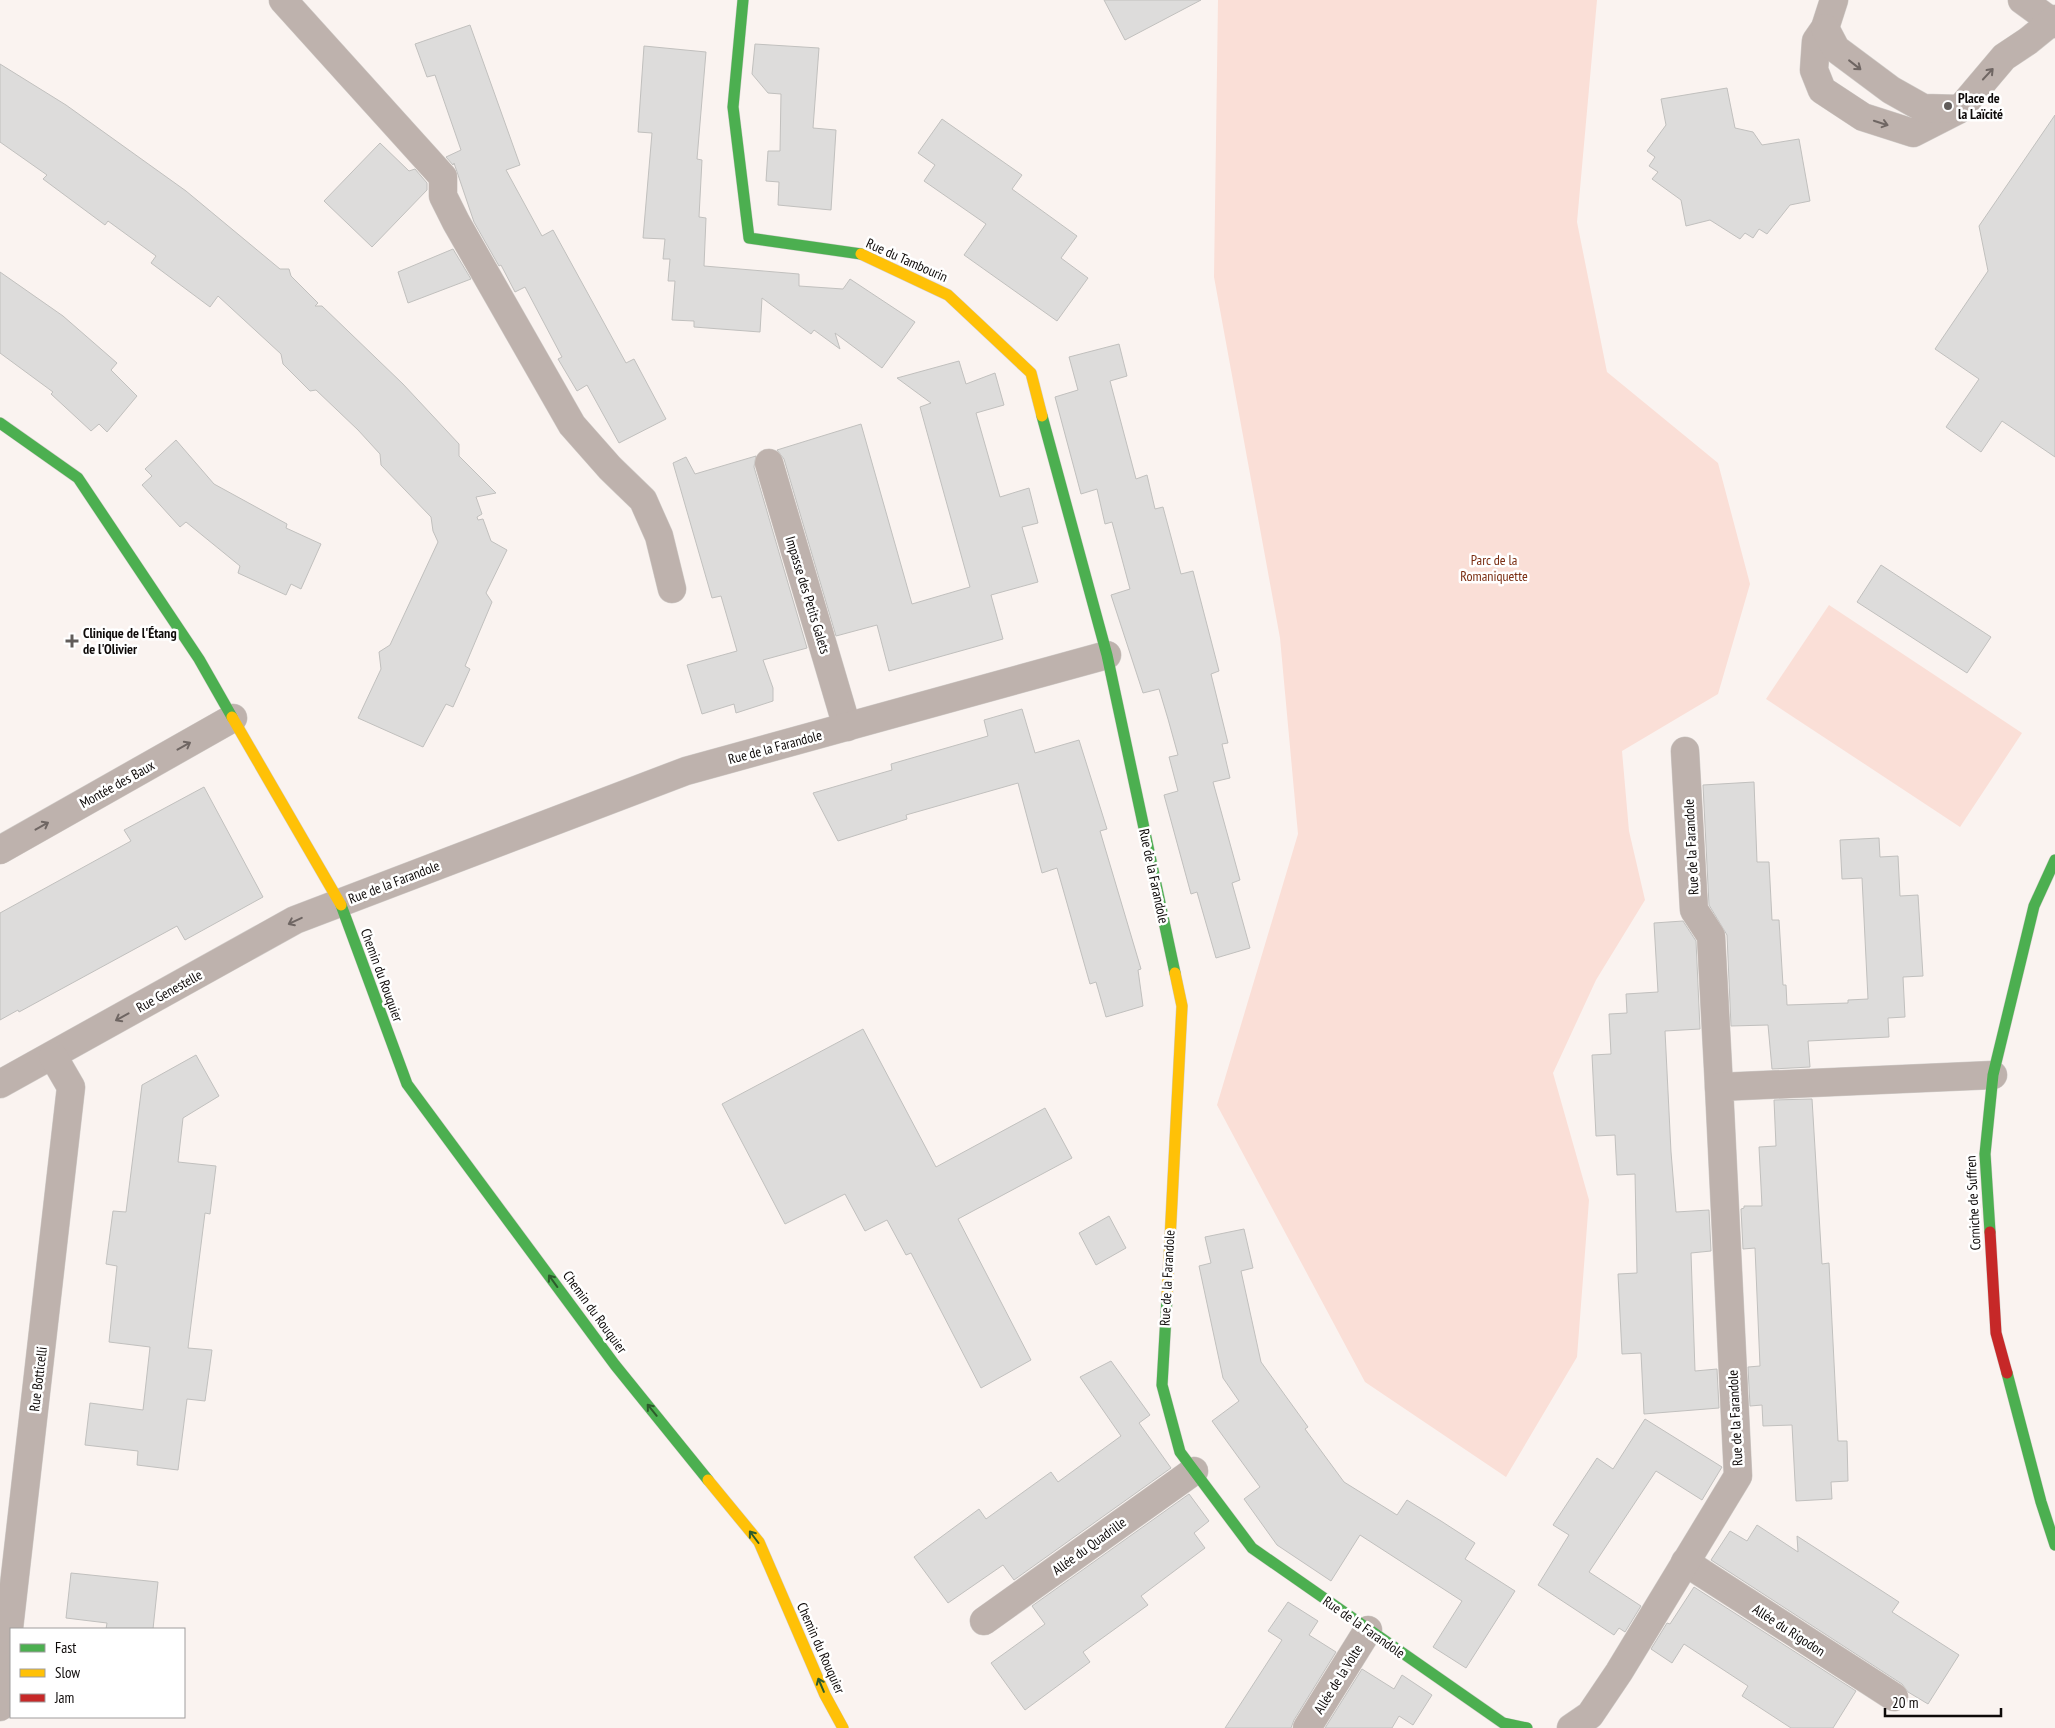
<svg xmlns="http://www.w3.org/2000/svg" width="2055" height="1728" viewBox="0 0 2055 1728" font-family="'PT Sans Narrow',sans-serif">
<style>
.green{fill:#fadfd7}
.building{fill:#dddcdb;stroke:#c1c0be}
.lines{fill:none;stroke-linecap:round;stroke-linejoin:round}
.street-casing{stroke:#d3cfcc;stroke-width:29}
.fast-casing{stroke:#d3cfcc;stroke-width:12}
.slow-casing{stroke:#d3cfcc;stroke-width:12}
.jam-casing{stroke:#d3cfcc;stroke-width:12}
.street{stroke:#beb2ad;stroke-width:28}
.fast{stroke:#4caf50;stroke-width:11}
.slow{stroke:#ffc107;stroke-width:11}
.jam{stroke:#c62828;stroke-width:11}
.oneway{stroke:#6f6663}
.oneway2{stroke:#2d5c2c}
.poi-dot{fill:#615c5a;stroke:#fff;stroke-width:2}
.labels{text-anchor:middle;stroke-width:5;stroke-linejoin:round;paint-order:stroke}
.poi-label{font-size:14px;font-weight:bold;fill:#0e0a09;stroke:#fff;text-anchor:start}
.street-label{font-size:14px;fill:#0e0a09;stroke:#fff}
.park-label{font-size:14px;fill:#7a2d11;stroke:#fff}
</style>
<rect width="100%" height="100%" fill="#faf3f0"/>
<!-- green -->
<g class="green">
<polygon points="1218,0 1597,0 1577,222 1607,372 1718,463 1750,584 1718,694 1622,751 1629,831 1645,900 1596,980 1553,1073 1589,1200 1577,1357 1506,1477 1365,1382 1217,1105 1298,834 1280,638 1214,277"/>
<polygon points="1829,605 2022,733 1960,827 1766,699"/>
</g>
<!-- building -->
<g class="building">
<polygon points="1104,0 1201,0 1125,40"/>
<polygon points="470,25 520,165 506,170 542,236 553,230 626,363 634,359 666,419 619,443 587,385 577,391 558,359 562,357 525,287 515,292 501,265 499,266 474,222 454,163 453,165 446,157 461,150 435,75 427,77 415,44"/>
<polygon points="755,44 819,48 813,128 836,130 831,210 778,205 779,182 766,181 768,151 780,151 781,94 768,93 752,74"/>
<polygon points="644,46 706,52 697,159 702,160 699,217 706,218 704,266 799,274 799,286 843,289 850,279 915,322 882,368 835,333 840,349 814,330 811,334 762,298 760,332 694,327 694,321 672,320 675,281 668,281 670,259 663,259 665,239 643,238 652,133 638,132"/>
<polygon points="0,64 66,105 186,191 280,269 289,269 291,276 318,303 315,306 322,306 403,384 459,444 459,456 496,493 476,497 482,514 477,517 478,520 483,519 491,541 507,550 486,593 492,602 465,666 470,669 453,707 446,704 423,747 358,718 381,669 379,652 390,645 438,542 433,531 431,517 381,465 380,454 358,430 316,390 310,391 283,364 281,354 218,296 210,307 151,263 156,256 108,221 105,225 43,179 47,175 0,142"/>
<polygon points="1727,88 1735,128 1753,132 1762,145 1799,139 1810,201 1790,205 1767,234 1759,229 1753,238 1745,233 1740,239 1710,220 1686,226 1681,200 1652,179 1658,172 1649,166 1655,157 1647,151 1666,125 1661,99"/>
<polygon points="2055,115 2055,457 2002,421 1981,452 1946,427 1979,379 1935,349 1988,271 1979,226"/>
<polygon points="942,119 1022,175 1012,189 1077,236 1061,258 1088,278 1057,321 964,255 986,224 924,181 935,165 918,153"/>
<polygon points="380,143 409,171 415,169 427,183 427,190 372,247 324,201"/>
<polygon points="453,249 471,279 408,303 398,272"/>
<polygon points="0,272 63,316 117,363 111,370 137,396 107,432 99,424 91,431 51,394 53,392 0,353"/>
<polygon points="1119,344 1127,376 1110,381 1136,479 1147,475 1155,509 1163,507 1181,574 1193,571 1219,671 1211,674 1228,743 1222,744 1230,778 1213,782 1240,880 1232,883 1250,948 1216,958 1197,892 1191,894 1164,795 1178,791 1169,757 1178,755 1168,719 1159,689 1143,693 1111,595 1130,589 1112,522 1105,524 1097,489 1081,494 1055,397 1078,390 1069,357"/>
<polygon points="959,361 966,384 995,373 1004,405 976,413 1000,497 1029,488 1038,523 1022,527 1038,582 991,595 1003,639 889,671 877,625 836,636 784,459 777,450 861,424 912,604 970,587 920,407 931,403 897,378"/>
<polygon points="176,440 214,484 287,524 286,528 321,544 301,589 291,584 286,595 238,573 240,566 186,522 180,527 142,485 152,476 145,469"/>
<polygon points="756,456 754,467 807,648 763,660 773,688 773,701 736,713 734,704 702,714 687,665 737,651 721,596 712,598 673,463 686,457 695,474"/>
<polygon points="1881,565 1991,637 1967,673 1857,602"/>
<polygon points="1022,709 1035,753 1079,740 1107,829 1100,831 1141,969 1138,970 1143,1006 1106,1017 1096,982 1090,984 1057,868 1042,873 1018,783 906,815 907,819 838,841 813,793 892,770 891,764 988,736 984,720"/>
<polygon points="1754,782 1757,862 1769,862 1772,920 1779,920 1783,985 1786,985 1787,1005 1848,1003 1848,1000 1868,999 1862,878 1842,879 1840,840 1879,838 1880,857 1898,856 1900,896 1918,895 1923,976 1903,977 1905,1017 1888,1018 1889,1037 1808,1041 1810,1067 1772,1069 1768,1025 1731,1026 1727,935 1709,905 1703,785"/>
<polygon points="204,787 263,897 185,940 177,926 19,1012 18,1010 0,1020 0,913 131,841 124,830"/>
<polygon points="1683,921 1696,941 1700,1029 1665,1031 1671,1152 1676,1212 1709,1210 1711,1251 1691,1253 1695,1371 1717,1369 1719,1408 1644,1414 1641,1353 1622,1354 1618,1274 1637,1273 1635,1174 1617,1175 1615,1135 1596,1136 1592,1055 1611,1054 1609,1014 1627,1013 1626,994 1658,992 1654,923"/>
<polygon points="863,1029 936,1167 1045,1108 1072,1158 958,1219 1031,1360 981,1388 911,1253 906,1255 887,1220 865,1231 845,1194 785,1224 722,1104"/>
<polygon points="196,1055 219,1096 183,1118 178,1162 216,1166 210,1214 205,1213 188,1348 212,1350 205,1401 187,1399 178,1470 137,1465 138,1451 85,1445 90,1403 143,1410 150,1347 109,1342 117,1266 106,1264 113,1211 126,1212 142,1085"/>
<polygon points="1812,1099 1822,1264 1829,1263 1838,1441 1847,1441 1848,1481 1831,1482 1832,1499 1796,1501 1792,1425 1763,1426 1762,1405 1750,1406 1748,1367 1760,1366 1755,1248 1743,1249 1741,1209 1744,1208 1744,1206 1762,1206 1759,1147 1776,1146 1774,1100"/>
<polygon points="1109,1216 1126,1248 1096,1265 1079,1233"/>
<polygon points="1244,1229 1253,1268 1241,1271 1261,1362 1308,1427 1305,1429 1344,1482 1397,1515 1407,1500 1441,1521 1475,1543 1465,1559 1515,1591 1466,1668 1433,1647 1462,1601 1360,1535 1331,1581 1277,1545 1244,1499 1260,1487 1212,1421 1239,1401 1223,1378 1199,1266 1211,1263 1205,1237"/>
<polygon points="1111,1361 1150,1415 1139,1423 1171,1468 1014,1580 1003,1565 948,1603 914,1557 979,1509 986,1519 1051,1472 1058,1482 1121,1436 1080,1377"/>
<polygon points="1645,1419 1722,1467 1702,1500 1656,1471 1589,1572 1641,1606 1625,1632 1619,1628 1614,1635 1538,1585 1569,1535 1553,1525 1597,1458 1613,1469"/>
<polygon points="1189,1494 1209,1521 1194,1533 1205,1548 1141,1596 1148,1605 1083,1652 1090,1662 1025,1710 991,1663 1045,1624 1032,1606"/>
<polygon points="1757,1525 1798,1552 1797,1536 1899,1602 1892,1612 1959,1655 1928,1704 1908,1692 1902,1684 1711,1560 1730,1531 1747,1541"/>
<polygon points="71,1573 158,1582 153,1629 106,1629 107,1623 66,1618"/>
<polygon points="1694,1587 1856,1691 1833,1728 1791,1728 1742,1696 1748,1686 1684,1644 1672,1663 1651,1649 1667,1623 1670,1624"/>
<polygon points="1288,1602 1318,1621 1309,1635 1336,1652 1294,1720 1291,1728 1225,1728 1282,1640 1268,1631"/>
<polygon points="1362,1669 1394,1689 1402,1675 1432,1695 1413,1725 1399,1716 1392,1728 1325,1728"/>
</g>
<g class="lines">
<defs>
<g id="street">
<polyline points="283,0 443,177 443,196 456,222 572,425 610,468 643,500 659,536 672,589"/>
<polyline points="1834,0 1825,28 1816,41 1814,70 1822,90 1863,117 1913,133 1958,110"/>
<polyline points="2022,0 2055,24"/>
<polyline points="1825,28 1836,49 1891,90 1923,108 1960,109 2004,57 2028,41 2055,19"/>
<polyline points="769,463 847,727"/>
<polyline points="1685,751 1694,910 1711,936 1719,1087"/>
<polyline points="0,850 233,718"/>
<polyline points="0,1084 295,920 686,771 1107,655"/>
<polyline points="1685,1562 1894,1697"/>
<polyline points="984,1621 1194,1471"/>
<polyline points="0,1707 71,1087 53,1056"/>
<polyline points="1307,1728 1368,1630"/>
<polyline points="1571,1728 1590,1715 1619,1672 1738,1476 1719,1087 1993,1075"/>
</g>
<g id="fast">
<polyline points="743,0 733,107 749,238 861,254"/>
<polyline points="1042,416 1107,655 1175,973"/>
<polyline points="0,423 78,478 199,659 232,717"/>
<polyline points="341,905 407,1084 615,1365 708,1480"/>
<polyline points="1990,1232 1985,1154 1993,1075 2034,906 2055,860"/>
<polyline points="1167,1298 1162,1385 1180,1452 1252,1548 1503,1723 1527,1728"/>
<polyline points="2007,1373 2041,1502 2055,1545"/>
</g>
<g id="slow">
<polyline points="861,254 948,295 1031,373 1042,416"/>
<polyline points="232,717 341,905"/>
<polyline points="1167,1298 1182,1006 1175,973"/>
<polyline points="708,1480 759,1542 825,1695 843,1728"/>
</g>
<polyline id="jam" points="1990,1232 1996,1333 2007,1373"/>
</defs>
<!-- street casing -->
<use href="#street" class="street-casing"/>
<!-- fast casing -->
<use href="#fast" class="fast-casing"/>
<!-- slow casing -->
<use href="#slow" class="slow-casing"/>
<!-- jam casing -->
<use href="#jam" class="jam-casing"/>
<!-- street -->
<use href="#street" class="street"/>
<!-- fast -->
<use href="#fast" class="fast"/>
<!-- slow -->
<use href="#slow" class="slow"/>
<!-- jam -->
<use href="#jam" class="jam"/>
</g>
<!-- one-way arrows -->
<defs><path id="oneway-shaft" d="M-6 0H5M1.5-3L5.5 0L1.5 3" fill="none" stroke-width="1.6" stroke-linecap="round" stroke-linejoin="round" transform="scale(1.25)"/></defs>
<g class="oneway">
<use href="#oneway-shaft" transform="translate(1855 65) rotate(38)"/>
<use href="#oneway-shaft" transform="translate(1988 74) rotate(-47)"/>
<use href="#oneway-shaft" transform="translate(1881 123) rotate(18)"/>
<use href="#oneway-shaft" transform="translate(184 746) rotate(-29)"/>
<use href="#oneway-shaft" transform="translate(42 826) rotate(-29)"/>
<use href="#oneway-shaft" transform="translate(295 921) rotate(155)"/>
<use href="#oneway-shaft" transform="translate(122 1017) rotate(151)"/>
</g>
<g class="oneway2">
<use href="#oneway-shaft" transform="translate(553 1281) rotate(-126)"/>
<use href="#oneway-shaft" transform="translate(652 1410) rotate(-129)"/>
<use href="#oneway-shaft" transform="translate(754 1537) rotate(-127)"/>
<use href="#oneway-shaft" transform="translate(821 1685) rotate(-113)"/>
</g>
<!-- markers -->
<g class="poi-dot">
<circle cx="1948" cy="106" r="5"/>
<path d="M69.5 633.5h5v5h5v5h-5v5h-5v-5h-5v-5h5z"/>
</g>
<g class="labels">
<!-- poi labels -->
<g class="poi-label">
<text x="1958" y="103">Place de<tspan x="1958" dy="16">la Laïcité</tspan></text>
<text x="83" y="638">Clinique de l'Étang<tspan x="83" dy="16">de l'Olivier</tspan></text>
</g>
<!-- street labels -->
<g class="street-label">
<text transform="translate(907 260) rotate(24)" y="5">Rue du Tambourin</text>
<text transform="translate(808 595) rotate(73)" y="5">Impasse des Petits Galets</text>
<text transform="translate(775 747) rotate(-15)" y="5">Rue de la Farandole</text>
<text transform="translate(117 784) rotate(-29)" y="5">Montée des Baux</text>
<text transform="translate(1691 847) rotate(-93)" y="5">Rue de la Farandole</text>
<text transform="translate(1154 876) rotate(78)" y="5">Rue de la Farandole</text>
<text transform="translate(394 882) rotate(-21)" y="5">Rue de la Farandole</text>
<text transform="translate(382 975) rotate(70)" y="5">Chemin du Rouquier</text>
<text transform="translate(169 991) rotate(-29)" y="5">Rue Genestelle</text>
<text transform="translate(1973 1203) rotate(-93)" y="5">Corniche de Suffren</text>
<text transform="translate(1167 1278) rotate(-87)" y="5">Rue de la Farandole</text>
<text transform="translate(595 1312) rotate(54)" y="5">Chemin du Rouquier</text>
<text transform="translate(38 1379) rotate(-83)" y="5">Rue Botticelli</text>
<text transform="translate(1735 1418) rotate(-93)" y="5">Rue de la Farandole</text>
<text transform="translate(1089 1546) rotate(-36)" y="5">Allée du Quadrille</text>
<text transform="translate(1364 1627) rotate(35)" y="5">Rue de la Farandole</text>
<text transform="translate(1789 1630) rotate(33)" y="5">Allée du Rigodon</text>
<text transform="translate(821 1648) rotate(66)" y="5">Chemin du Rouquier</text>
<text transform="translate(1338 1679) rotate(-58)" y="5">Allée de la Volte</text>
</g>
<!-- park labels -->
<g class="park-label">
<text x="1494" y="565">Parc de la<tspan x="1494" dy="16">Romaniquette</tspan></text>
</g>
</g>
<!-- legend -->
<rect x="10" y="1628" width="175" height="90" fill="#ffffff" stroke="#9f9d9d"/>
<rect x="20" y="1644" width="25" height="8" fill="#4caf50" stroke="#9f9d9d"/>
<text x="55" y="1653" font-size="15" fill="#0e0a09">Fast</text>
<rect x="20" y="1669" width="25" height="8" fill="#ffc107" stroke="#9f9d9d"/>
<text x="55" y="1678" font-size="15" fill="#0e0a09">Slow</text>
<rect x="20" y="1694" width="25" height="8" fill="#c62828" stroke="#9f9d9d"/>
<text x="55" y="1703" font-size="15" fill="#0e0a09">Jam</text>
<!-- scale -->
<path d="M1885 1708v8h116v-8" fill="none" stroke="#0e0a09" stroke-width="2.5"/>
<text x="1892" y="1708" font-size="15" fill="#0e0a09" stroke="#ffffff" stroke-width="4" paint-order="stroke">20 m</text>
</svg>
